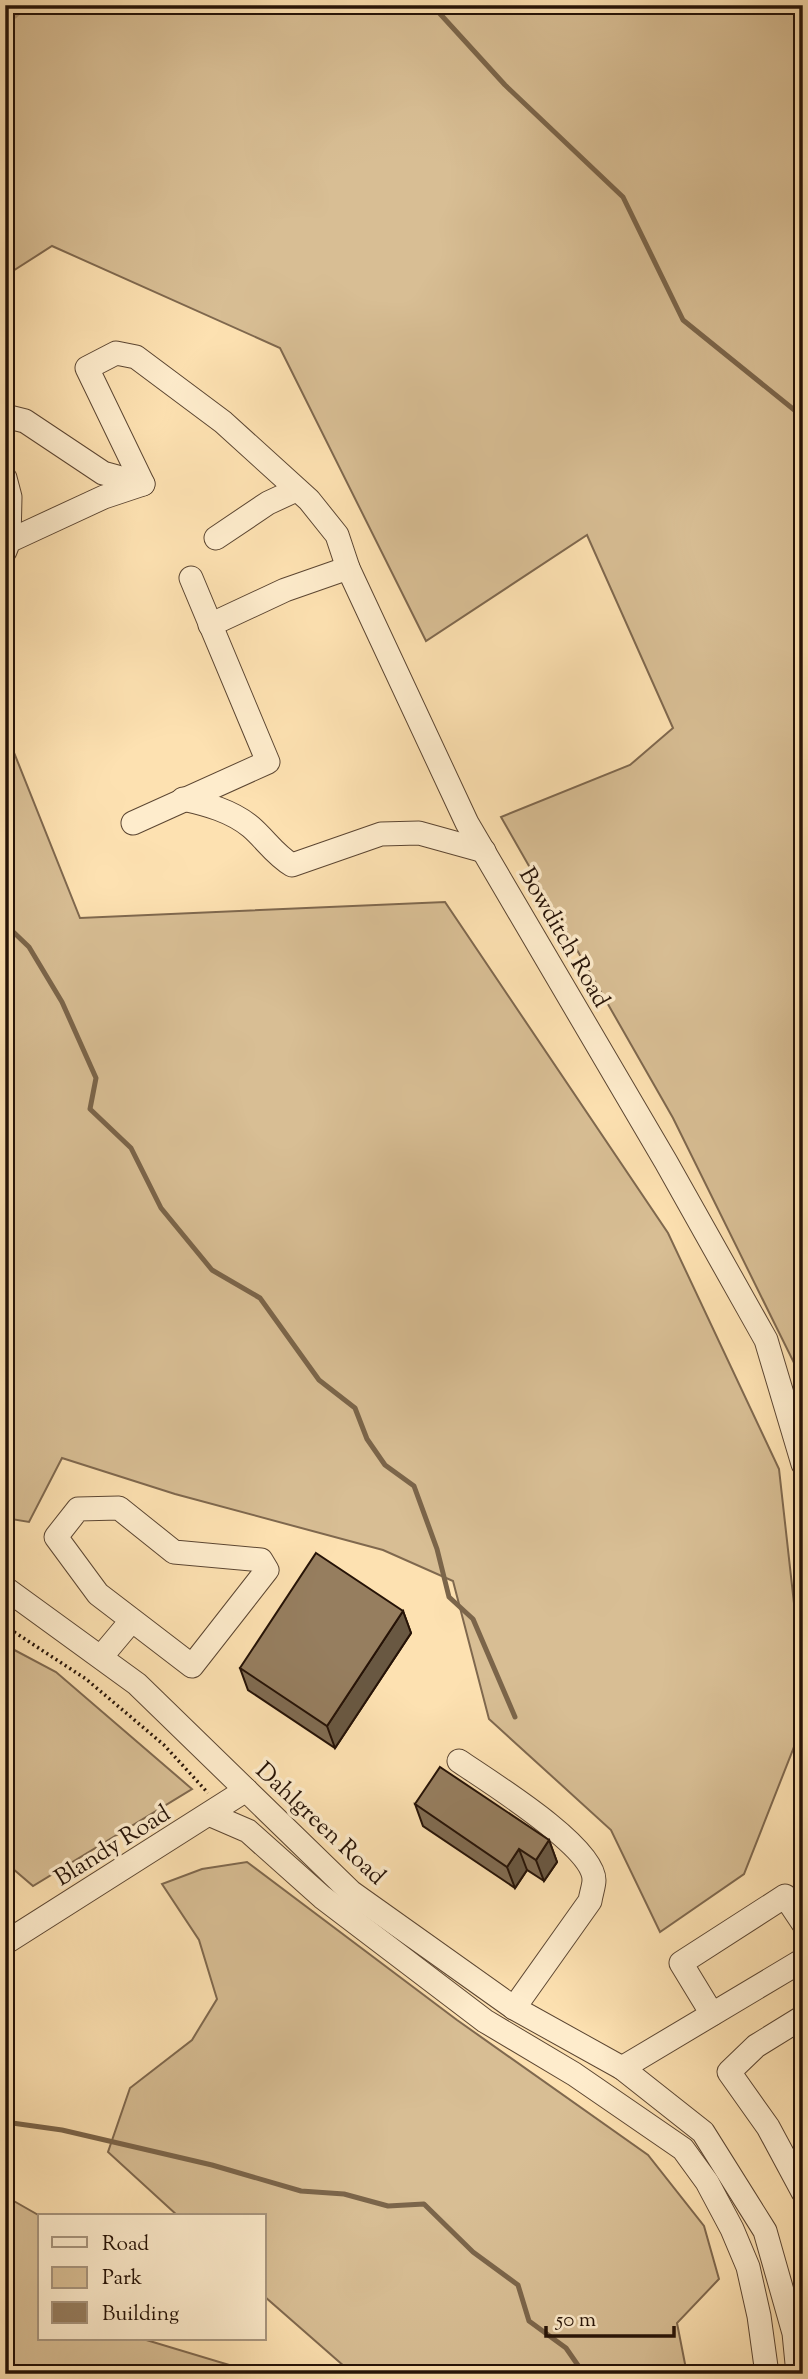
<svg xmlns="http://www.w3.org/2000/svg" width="808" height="2379" viewBox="0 0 808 2379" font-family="'Sorts Mill Goudy',serif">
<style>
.green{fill:#d8be94;stroke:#7f684e;stroke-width:2}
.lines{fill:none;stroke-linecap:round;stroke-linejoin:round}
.stream{stroke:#7b654a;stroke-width:5}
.river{stroke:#b49b77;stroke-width:32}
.minor-casing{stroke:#5c4632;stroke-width:25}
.path{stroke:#261307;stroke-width:3.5;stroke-dasharray:2 3.5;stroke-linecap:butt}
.minor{stroke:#feeccc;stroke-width:23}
.wall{fill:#816c52;stroke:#261307;stroke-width:2}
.shaded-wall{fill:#695842;stroke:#261307;stroke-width:2}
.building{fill:#967e5f;stroke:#261307;stroke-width:2}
.labels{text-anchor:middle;stroke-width:7;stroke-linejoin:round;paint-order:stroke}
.street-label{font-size:24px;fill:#261307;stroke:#feeccc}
</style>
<rect width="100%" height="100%" fill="#fde1b1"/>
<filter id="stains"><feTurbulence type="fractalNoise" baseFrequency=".00286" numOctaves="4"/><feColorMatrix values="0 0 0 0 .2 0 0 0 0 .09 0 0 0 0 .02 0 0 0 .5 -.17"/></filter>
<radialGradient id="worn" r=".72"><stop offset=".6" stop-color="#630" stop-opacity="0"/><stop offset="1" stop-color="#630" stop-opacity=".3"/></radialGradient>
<!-- green -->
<g class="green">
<polygon points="5,5 803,5 803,1374 799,1373 673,1118 501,817 630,765 673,728 587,535 426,641 280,348 52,246 5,276"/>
<polygon points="5,730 80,918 445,902 668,1233 779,1469 803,1684 803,1724 744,1874 660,1932 611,1830 489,1719 453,1581 383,1550 175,1494 62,1458 29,1522 5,1518"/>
<polygon points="5,1645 56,1672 192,1789 33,1886 5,1862"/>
<polygon points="247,1862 457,2020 648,2155 704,2226 719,2279 677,2323 687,2374 353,2374 264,2296 264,2216 178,2216 108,2152 130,2088 192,2040 217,1999 199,1940 162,1884 202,1869"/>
<polygon points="5,2196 40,2216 40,2339 143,2339 236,2367 236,2374 5,2374"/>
</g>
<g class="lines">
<!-- stream -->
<g class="stream">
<polyline points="432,5 505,85 623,197 683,320 803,417"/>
<polyline points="5,924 29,947 62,1002 96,1078 90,1109 131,1148 161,1208 212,1270 260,1298 319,1380 355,1408 367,1439 385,1465 414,1486 437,1549 449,1597 473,1619 515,1717"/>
<polyline points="5,2122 62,2130 212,2165 301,2191 344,2194 388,2206 424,2204 473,2252 518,2285 529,2321 566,2348 584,2374"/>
</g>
<!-- river -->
<polyline class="river" points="5,6 7,5"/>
<defs>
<g id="minor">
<polyline points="5,416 25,421 103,473 143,484"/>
<polyline points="5,478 10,497 9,541"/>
<polyline points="216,538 268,503 296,490"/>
<polyline points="5,551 9,541 104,497 143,484 87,368 116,353 136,357 223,422 309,500 337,535 348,568"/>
<polyline points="210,625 285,590 348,568 467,823 666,1162 766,1340 803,1464"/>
<path d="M183 799C206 804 232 811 251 827 266 840 275 855 292 865L381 834 419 833 484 851"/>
<polyline points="133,823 268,762 191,578"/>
<polyline points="5,1588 137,1684 351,1892 514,2008 622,2068"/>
<polyline points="101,1657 132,1620 192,1666 267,1570 261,1560 174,1552 119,1508 78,1509 56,1537 98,1594 132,1620"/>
<path d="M459 1761C488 1781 594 1846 594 1880 594 1886 591 1894 590 1901L514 2008"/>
<polyline points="211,1815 248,1831 322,1897 485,2021 574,2074 683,2149 707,2182 732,2229 748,2267 759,2316 767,2374"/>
<polyline points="5,1943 246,1790"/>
<polyline points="712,2014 681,1963 785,1896 803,1923"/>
<polyline points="803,2017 756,2046 729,2072 768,2127 803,2192"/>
<polyline points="798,2374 794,2333 765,2231 703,2132 622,2068 803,1960"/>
</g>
</defs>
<!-- minor casing -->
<use href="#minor" class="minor-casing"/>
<!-- path -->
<polyline class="path" points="5,1626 86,1679 164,1745 208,1793"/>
<!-- minor -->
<use href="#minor" class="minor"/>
</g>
<!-- wall -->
<g class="wall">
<polygon points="403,1611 411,1633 335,1748 248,1690 240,1668"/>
<polygon points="415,1804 549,1840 557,1862 544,1881 527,1870 515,1888 423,1826"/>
</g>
<!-- shaded-wall -->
<g class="shaded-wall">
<polygon points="403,1611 411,1633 335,1748 327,1726"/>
<polygon points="549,1840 557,1862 544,1881 536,1860"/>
<polygon points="519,1849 527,1870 515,1888 507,1867"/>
</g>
<!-- building -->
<g class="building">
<polygon points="316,1553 403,1611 327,1726 240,1668"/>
<polygon points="440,1767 549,1840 536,1860 519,1849 507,1867 415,1804"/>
</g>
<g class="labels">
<!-- street labels -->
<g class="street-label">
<text transform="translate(565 937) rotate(60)" y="8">Bowditch Road</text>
<text transform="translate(321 1823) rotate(43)" y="8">Dahlgreen Road</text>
<text transform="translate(112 1845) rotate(-32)" y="8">Blandy Road</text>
</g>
</g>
<!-- margin -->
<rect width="808" height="2379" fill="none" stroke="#fde1b1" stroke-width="28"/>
<rect x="7" y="7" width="794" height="2365" fill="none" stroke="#261307" stroke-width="3.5"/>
<rect x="14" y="14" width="780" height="2351" fill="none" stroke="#261307" stroke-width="2"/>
<!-- legend -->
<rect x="38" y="2214" width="228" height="126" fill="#feeccc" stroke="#a8957d" stroke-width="2"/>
<rect x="52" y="2237" width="35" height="10" fill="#feeccc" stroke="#a8957d" stroke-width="2"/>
<text x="102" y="2250" font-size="21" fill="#261307">Road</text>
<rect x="52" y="2267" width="35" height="21" fill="#d8be94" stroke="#a8957d" stroke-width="2"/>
<text x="102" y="2284" font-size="21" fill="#261307">Park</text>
<rect x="52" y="2302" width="35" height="21" fill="#967e5f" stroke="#a8957d" stroke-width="2"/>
<text x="102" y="2320" font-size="21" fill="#261307">Building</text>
<!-- scale -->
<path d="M546 2326v10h128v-10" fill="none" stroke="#261307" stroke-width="3.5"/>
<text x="556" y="2326" font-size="21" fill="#261307" stroke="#feeccc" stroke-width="5" paint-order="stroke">50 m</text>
<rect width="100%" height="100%" filter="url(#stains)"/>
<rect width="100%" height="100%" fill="url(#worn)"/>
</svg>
